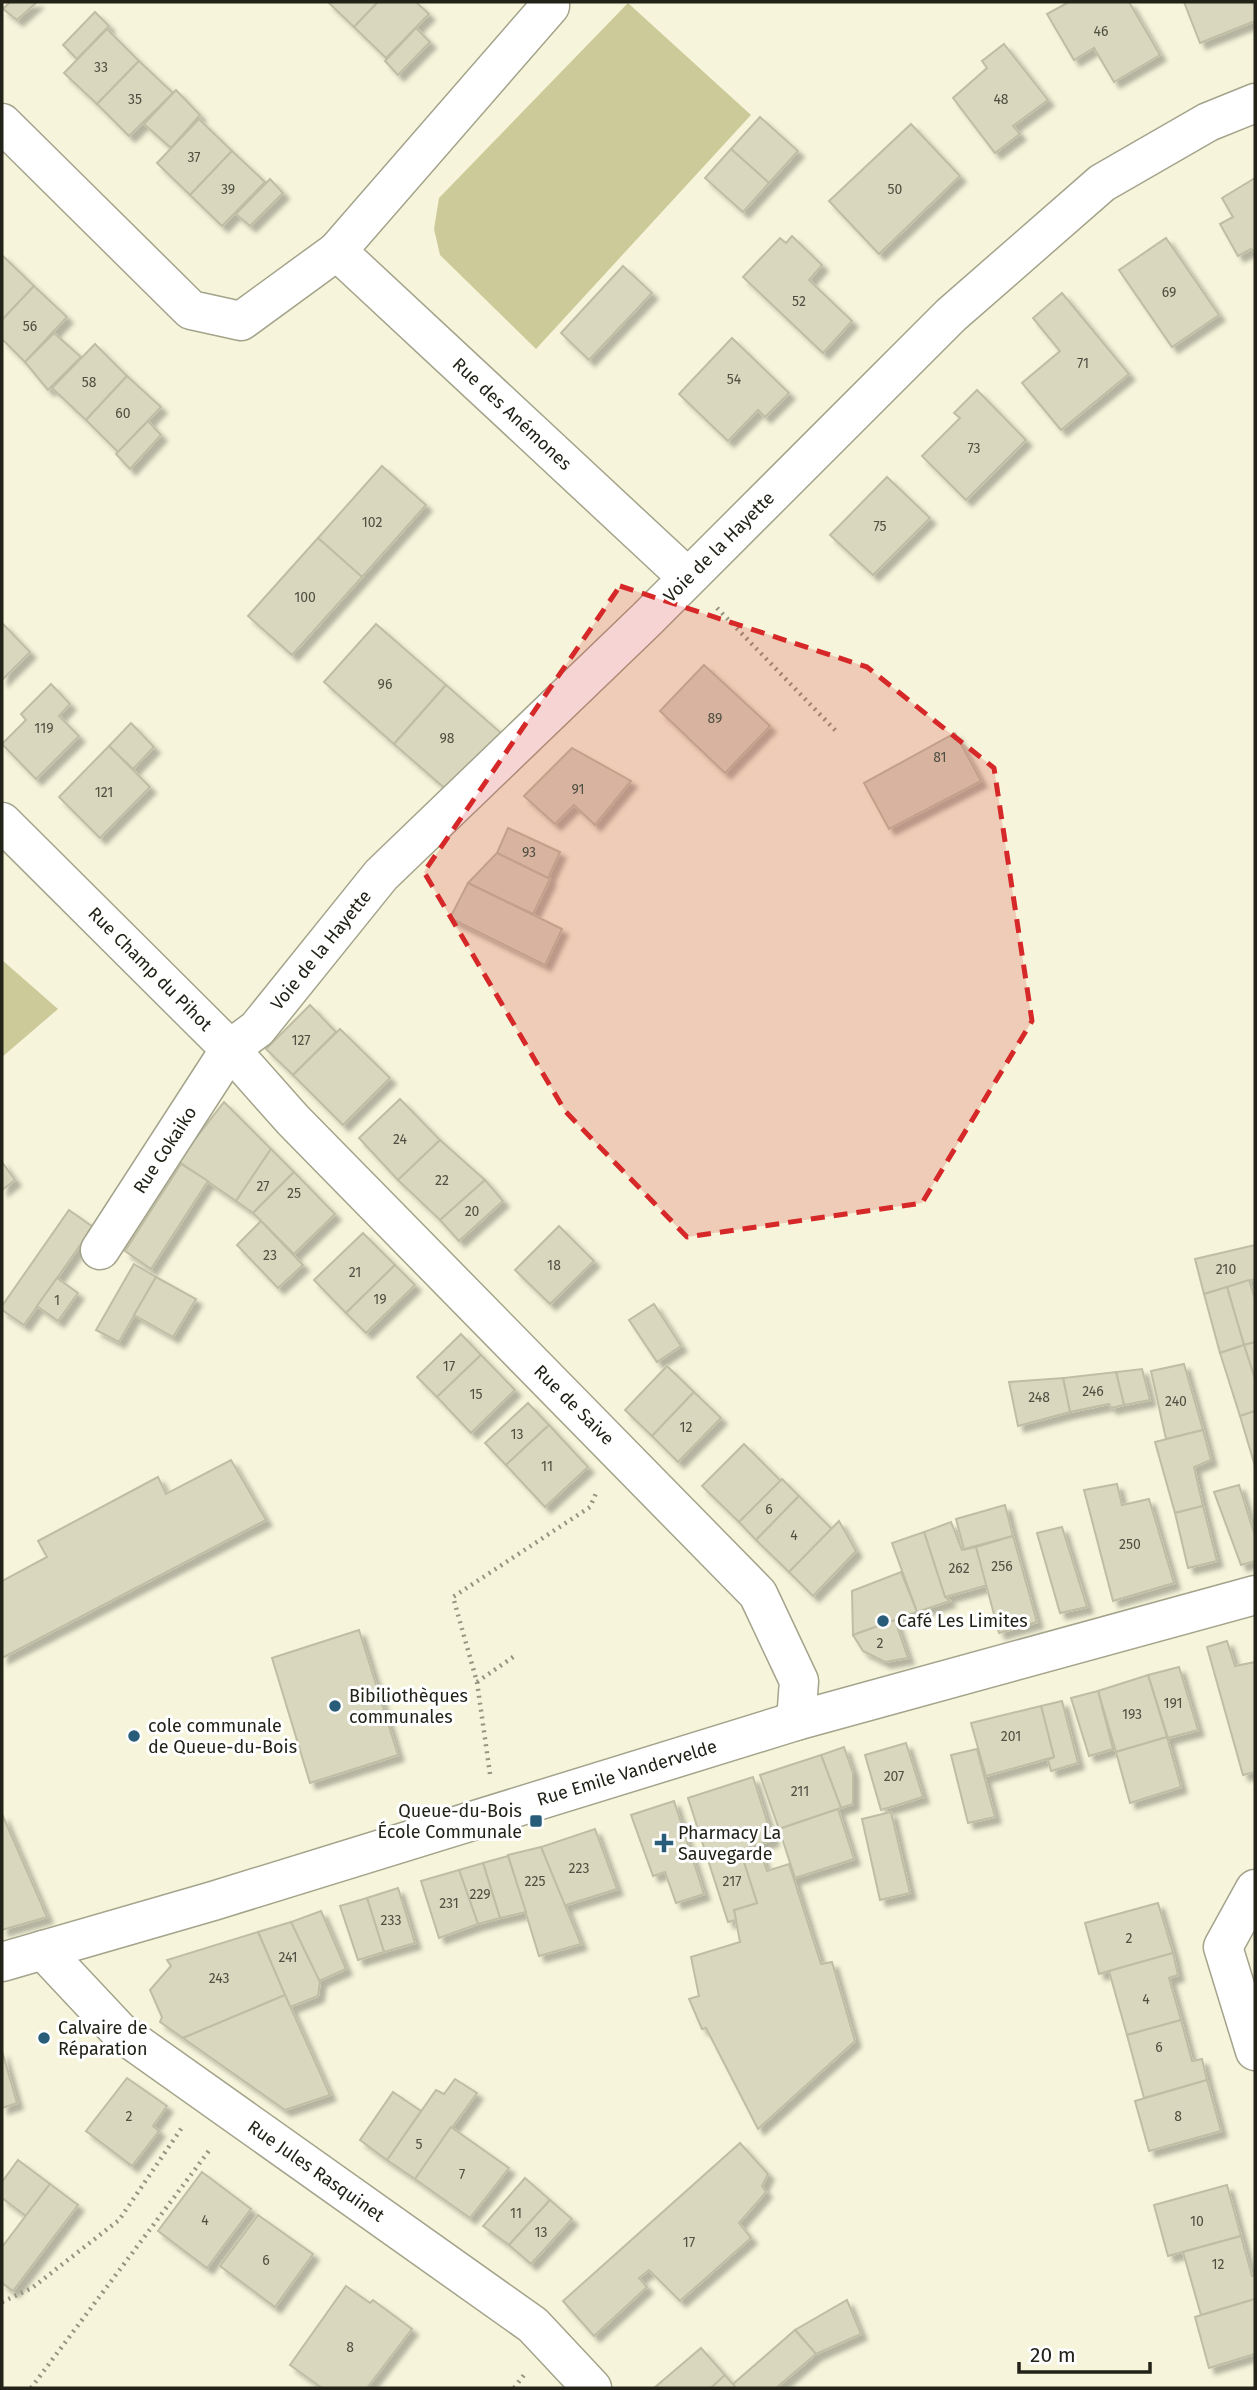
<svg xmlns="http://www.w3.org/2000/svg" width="1257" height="2390" viewBox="0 0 1257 2390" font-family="'Fira Sans',sans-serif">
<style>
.green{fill:#ccca99}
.building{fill:#d9d8be;stroke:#bfbea5;stroke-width:2;filter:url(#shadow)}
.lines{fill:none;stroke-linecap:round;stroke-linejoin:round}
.minor-casing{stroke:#a4a38b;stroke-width:41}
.path{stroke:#969582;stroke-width:4.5;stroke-dasharray:2 5;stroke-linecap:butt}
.minor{stroke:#fff;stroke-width:38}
.marked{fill:#d62828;fill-opacity:0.2;stroke:#d62828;stroke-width:5;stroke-dasharray:14 9;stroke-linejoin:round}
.poi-dot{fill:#295c79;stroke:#fff;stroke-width:2.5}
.labels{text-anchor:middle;stroke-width:6;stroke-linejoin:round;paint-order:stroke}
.number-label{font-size:14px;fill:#505042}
.street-label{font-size:18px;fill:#222218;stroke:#fff}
.poi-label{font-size:18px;fill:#222218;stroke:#fff;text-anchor:start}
</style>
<defs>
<filter id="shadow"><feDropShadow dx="6" dy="6" stdDeviation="2" flood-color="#0004"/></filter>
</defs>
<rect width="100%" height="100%" fill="#f6f5db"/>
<!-- green -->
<g class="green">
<polygon points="628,3 751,115 536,349 440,255 434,229 439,198"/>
<polygon points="2,960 58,1009 2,1057"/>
</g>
<!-- building -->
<g class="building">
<polygon points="10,2 37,2 17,20 3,9"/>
<polygon points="328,2 378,2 354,27"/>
<polygon points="378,2 416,2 429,14 386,58 354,27"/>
<polygon points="1069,2 1129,2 1160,55 1114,82 1094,48 1074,60 1047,14"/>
<polygon points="1184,2 1255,2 1255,21 1200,43"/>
<polygon points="95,12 109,26 77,59 63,45"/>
<polygon points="416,28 430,42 398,75 385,61"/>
<polygon points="107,29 139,61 97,104 64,73"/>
<polygon points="1004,44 1048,100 1013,126 1020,134 995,153 953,98 987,68 982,61"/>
<polygon points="139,61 173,93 129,136 97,104"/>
<polygon points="176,90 200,115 171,148 144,124"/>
<polygon points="760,117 798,151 769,183 731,149"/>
<polygon points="199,119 232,151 190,195 157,163"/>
<polygon points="911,124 960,176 879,254 829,201"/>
<polygon points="731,149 769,183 743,212 705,178"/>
<polygon points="232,151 265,182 222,226 190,195"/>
<polygon points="1255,178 1255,252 1251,249 1238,256 1220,224 1233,217 1222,198"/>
<polygon points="270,179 283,193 250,226 236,214"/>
<polygon points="792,236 822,265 809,280 852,321 823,353 743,277 780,238 786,243"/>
<polygon points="1166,238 1219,315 1172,347 1119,270"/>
<polygon points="2,255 34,286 2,320"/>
<polygon points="623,266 652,293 589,360 561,333"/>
<polygon points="34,286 67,317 25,362 2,339 2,320"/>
<polygon points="1062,293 1129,374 1061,430 1022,383 1060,351 1033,318"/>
<polygon points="54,333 81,357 48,390 25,362"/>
<polygon points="732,338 789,393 765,417 758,410 728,441 679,394"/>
<polygon points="95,344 127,376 86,420 52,388"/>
<polygon points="127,376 161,407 118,452 86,420"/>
<polygon points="977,390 1026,440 966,500 922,456 960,418 954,413"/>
<polygon points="148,421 161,435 130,469 116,454"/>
<polygon points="382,466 426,505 362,577 318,538"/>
<polygon points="887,477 930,518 873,575 830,535"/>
<polygon points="318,538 362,577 292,655 248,616"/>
<polygon points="2,623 30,652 2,680"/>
<polygon points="376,624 446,685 394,744 324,682"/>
<polygon points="704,665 770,726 725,773 660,711"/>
<polygon points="51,684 70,704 59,716 79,736 36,779 2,744 26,720 21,714"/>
<polygon points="446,685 501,733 449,792 394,744"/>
<polygon points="131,723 154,747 133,769 109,746"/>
<polygon points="955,733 981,781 889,829 864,783"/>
<polygon points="109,746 150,787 100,838 59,797"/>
<polygon points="572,748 631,781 595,825 574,805 555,824 524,796"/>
<polygon points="508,828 560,852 548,878 497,853"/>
<polygon points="497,853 550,879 533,914 468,883"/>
<polygon points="468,883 562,929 545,965 450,918"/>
<polygon points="310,1005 336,1032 293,1075 266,1049"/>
<polygon points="340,1029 390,1078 343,1125 293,1075"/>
<polygon points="400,1099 440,1140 398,1180 359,1138"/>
<polygon points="224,1102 271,1149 236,1201 178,1161"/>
<polygon points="440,1140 485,1180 440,1220 398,1180"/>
<polygon points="271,1149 294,1172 253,1213 236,1201"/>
<polygon points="2,1162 15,1180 2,1190"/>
<polygon points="181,1164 208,1181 151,1269 125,1251"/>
<polygon points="294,1172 335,1214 294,1254 253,1213"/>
<polygon points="485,1180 503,1201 459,1241 440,1220"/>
<polygon points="69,1210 93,1227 24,1325 2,1310 2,1306"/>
<polygon points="261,1221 303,1265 278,1288 237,1245"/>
<polygon points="559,1226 594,1261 550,1304 515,1270"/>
<polygon points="363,1233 395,1265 346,1313 314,1280"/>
<polygon points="1255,1245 1255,1279 1204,1294 1195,1259"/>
<polygon points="134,1264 156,1277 119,1342 96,1330"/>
<polygon points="395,1265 415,1285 366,1333 346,1313"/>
<polygon points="156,1277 196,1299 173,1337 134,1315"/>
<polygon points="57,1278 78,1293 58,1321 37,1306"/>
<polygon points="1249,1280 1255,1299 1255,1342 1244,1345 1227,1287"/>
<polygon points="1227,1287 1244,1345 1220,1353 1204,1294"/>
<polygon points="654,1304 681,1346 657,1362 629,1320"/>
<polygon points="461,1334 481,1355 437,1397 417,1377"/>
<polygon points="1255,1342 1255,1379 1244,1345"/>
<polygon points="1244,1345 1255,1379 1255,1411 1240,1416 1220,1353"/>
<polygon points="481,1355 515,1390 471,1433 437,1397"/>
<polygon points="1184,1364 1203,1430 1166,1439 1151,1371"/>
<polygon points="667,1366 694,1392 652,1436 625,1410"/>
<polygon points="1142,1369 1150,1400 1124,1405 1116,1372"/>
<polygon points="1116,1372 1124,1405 1111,1408 1109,1404 1070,1412 1063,1378"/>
<polygon points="1063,1378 1070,1412 1018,1426 1009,1382"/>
<polygon points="694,1392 721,1418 678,1462 652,1436"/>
<polygon points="528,1403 549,1425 506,1465 485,1443"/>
<polygon points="1255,1411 1255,1466 1240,1416"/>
<polygon points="549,1425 588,1467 545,1507 506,1465"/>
<polygon points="1203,1430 1211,1460 1194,1467 1203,1506 1175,1513 1155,1442"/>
<polygon points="744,1444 781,1481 739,1522 702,1486"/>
<polygon points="231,1460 266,1520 2,1658 2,1581 47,1557 38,1541 158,1477 166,1494"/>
<polygon points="782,1479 799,1496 756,1540 739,1522"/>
<polygon points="1117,1484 1122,1505 1149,1499 1174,1583 1113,1601 1084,1490"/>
<polygon points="1239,1485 1255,1536 1255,1561 1241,1565 1214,1492"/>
<polygon points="799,1496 832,1529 789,1572 756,1540"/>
<polygon points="1005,1505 1013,1536 964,1549 956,1519"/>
<polygon points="1203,1506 1217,1561 1188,1568 1175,1513"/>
<polygon points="839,1521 856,1551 813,1596 789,1572"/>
<polygon points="951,1522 962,1550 976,1547 988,1585 945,1597 924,1532"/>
<polygon points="1062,1527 1087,1607 1060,1613 1037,1533"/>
<polygon points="924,1532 945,1597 950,1601 917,1612 892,1543"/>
<polygon points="1013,1536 1037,1622 999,1633 976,1547"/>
<polygon points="901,1572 917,1612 853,1635 852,1591"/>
<polygon points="895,1620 908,1658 885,1662 863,1651 853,1635"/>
<polygon points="359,1630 398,1755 310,1783 272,1658"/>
<polygon points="1227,1641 1235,1666 1255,1662 1255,1772 1243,1775 1207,1647"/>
<polygon points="1179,1667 1198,1730 1168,1738 1148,1675"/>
<polygon points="1148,1675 1167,1737 1116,1752 1098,1691"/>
<polygon points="1098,1691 1113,1749 1089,1756 1071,1698"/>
<polygon points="1062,1701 1078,1763 1051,1771 1048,1760 1054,1757 1041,1706"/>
<polygon points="1041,1706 1054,1757 986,1776 971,1723"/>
<polygon points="1167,1737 1181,1787 1130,1803 1116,1752"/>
<polygon points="906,1743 923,1797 881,1810 865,1755"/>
<polygon points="844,1747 853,1773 853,1804 841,1808 821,1755"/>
<polygon points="977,1749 995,1817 968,1823 951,1755"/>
<polygon points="821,1755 841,1808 779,1829 760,1775"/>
<polygon points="753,1777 773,1840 708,1860 688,1798"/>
<polygon points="674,1801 704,1894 676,1903 665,1872 653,1876 631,1815"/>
<polygon points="838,1809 854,1859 795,1878 779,1829"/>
<polygon points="891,1812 910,1893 880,1900 862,1819"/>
<polygon points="2,1814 47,1917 2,1930"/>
<polygon points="595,1829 617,1889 563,1906 541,1847"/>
<polygon points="758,1846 767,1871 789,1864 821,1964 832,1962 855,2041 758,2129 706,2028 702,2029 689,1999 699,1996 691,1957 740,1942 734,1910 757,1903 740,1850"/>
<polygon points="541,1847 581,1944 539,1956 508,1855"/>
<polygon points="740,1850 757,1903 734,1910 736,1920 728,1922 708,1860"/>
<polygon points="508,1856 526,1912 500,1918 483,1863"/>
<polygon points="483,1863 500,1918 478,1924 459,1870"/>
<polygon points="459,1870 478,1924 439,1938 421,1881"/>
<polygon points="398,1888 415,1943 384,1952 367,1898"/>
<polygon points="367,1898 384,1952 358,1960 340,1906"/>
<polygon points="1158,1903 1173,1953 1099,1974 1085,1923"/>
<polygon points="321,1911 346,1969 317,1982 291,1922"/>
<polygon points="291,1922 320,1982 318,1996 290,2007 258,1932"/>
<polygon points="258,1932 285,1995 183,2038 160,2022 162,2017 150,1990 171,1966 167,1960"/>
<polygon points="1173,1953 1178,1975 1169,1978 1181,2020 1127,2035 1109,1971"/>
<polygon points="285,1995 330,2095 285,2110 183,2038"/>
<polygon points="1181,2020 1192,2061 1202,2059 1207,2080 1144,2098 1127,2035"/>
<polygon points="2,2051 17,2103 2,2108"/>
<polygon points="127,2078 167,2106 153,2126 159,2131 132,2166 86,2131"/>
<polygon points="455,2079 477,2093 415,2179 387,2160 436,2090 444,2094"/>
<polygon points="1207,2080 1221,2131 1149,2151 1135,2101"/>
<polygon points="393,2092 421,2111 387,2160 360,2140"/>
<polygon points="451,2127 509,2168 470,2218 415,2179"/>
<polygon points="740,2143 768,2174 762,2186 766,2192 739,2223 751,2238 680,2301 649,2270 639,2278 647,2287 594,2336 563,2301"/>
<polygon points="18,2160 50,2184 26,2216 2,2198 2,2182"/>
<polygon points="202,2172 251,2209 207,2268 158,2231"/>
<polygon points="525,2178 550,2200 509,2245 483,2226"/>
<polygon points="50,2184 78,2205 13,2291 2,2283 2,2247"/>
<polygon points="1227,2185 1241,2236 1168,2256 1154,2205"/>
<polygon points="550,2200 572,2219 531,2264 509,2245"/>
<polygon points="258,2215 313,2254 275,2307 220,2266"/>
<polygon points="1241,2236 1252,2276 1255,2276 1255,2299 1201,2315 1183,2252"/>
<polygon points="346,2286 370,2303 373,2300 412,2329 367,2388 322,2388 290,2365"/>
<polygon points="1255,2299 1255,2354 1209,2368 1195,2317"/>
<polygon points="847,2300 861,2334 816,2354 795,2330"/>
<polygon points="795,2330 816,2354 776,2388 736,2388 733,2384"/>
<polygon points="701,2348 725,2375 711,2388 654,2388"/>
<polygon points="725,2375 736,2388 711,2388"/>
</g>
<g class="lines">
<defs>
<g id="minor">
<polyline points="546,2 550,6 337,251 687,577"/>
<polyline points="2,123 191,310 241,321 337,251"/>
<polyline points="2,822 230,1049 293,1120 758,1594 799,1681 796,1721"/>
<polyline points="100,1250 230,1049 257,1029 381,875 647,619 951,315 1102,183 1208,122 1255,103"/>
<polyline points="1255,1889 1223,1947 1255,2051"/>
<polyline points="43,1950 120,2032 533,2325 592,2388"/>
<polyline points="2,1962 213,1901 796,1721 1255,1595"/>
</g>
</defs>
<!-- minor casing -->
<use href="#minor" class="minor-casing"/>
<!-- path -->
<g class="path">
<polyline points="717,608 837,732"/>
<polyline points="477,1682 516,1655"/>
<polyline points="490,1774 477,1682 453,1597 590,1507 597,1491"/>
<polyline points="2,2302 32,2288 119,2220 183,2126"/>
<polyline points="31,2388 211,2148"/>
<polyline points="514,2388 524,2375"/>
</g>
<!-- minor -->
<use href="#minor" class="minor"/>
</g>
<!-- marked area -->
<path class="marked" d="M620 586 867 667 994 768 1032 1021 922 1203 687 1237 565 1111 424 872Z"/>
<!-- markers -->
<g class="poi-dot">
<circle cx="883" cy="1621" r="7"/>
<circle cx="335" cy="1706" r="7"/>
<circle cx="134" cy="1736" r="7"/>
<rect x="529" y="1814" width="14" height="14" rx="3.5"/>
<path d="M660.5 1832.5h7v7h7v7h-7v7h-7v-7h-7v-7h7z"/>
<circle cx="44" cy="2038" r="7"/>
</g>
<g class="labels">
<!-- number labels -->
<g class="number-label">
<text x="1101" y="36">46</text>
<text x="101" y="72">33</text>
<text x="135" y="104">35</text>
<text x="1001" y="104">48</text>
<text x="194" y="162">37</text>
<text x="228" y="194">39</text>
<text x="895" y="194">50</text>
<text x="1169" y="297">69</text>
<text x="799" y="306">52</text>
<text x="30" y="331">56</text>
<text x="1083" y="368">71</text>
<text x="734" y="384">54</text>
<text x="89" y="387">58</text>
<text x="123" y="418">60</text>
<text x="974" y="453">73</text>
<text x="372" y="527">102</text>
<text x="880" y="531">75</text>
<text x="305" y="602">100</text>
<text x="385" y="689">96</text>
<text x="715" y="723">89</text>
<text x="44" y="733">119</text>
<text x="447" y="743">98</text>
<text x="940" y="762">81</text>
<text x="578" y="794">91</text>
<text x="104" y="797">121</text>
<text x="529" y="857">93</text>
<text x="301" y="1045">127</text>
<text x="400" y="1144">24</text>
<text x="442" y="1185">22</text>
<text x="263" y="1191">27</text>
<text x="294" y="1198">25</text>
<text x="472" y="1216">20</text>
<text x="270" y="1260">23</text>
<text x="554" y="1270">18</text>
<text x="1226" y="1274">210</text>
<text x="355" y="1277">21</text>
<text x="380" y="1304">19</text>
<text x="57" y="1305">1</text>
<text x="449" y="1371">17</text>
<text x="1093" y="1396">246</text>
<text x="476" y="1399">15</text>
<text x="1039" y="1402">248</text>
<text x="1176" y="1406">240</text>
<text x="686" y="1432">12</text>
<text x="517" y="1439">13</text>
<text x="547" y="1471">11</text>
<text x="769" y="1514">6</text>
<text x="794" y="1540">4</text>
<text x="1130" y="1549">250</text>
<text x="1002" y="1571">256</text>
<text x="959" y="1573">262</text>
<text x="880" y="1648">2</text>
<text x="1173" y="1708">191</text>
<text x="1132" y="1719">193</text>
<text x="1011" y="1741">201</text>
<text x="894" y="1781">207</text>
<text x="800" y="1796">211</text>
<text x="579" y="1873">223</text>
<text x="535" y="1886">225</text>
<text x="732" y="1886">217</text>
<text x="480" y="1899">229</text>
<text x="449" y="1908">231</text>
<text x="391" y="1925">233</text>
<text x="1129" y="1943">2</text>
<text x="288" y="1962">241</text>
<text x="219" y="1983">243</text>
<text x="1146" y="2004">4</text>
<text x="1159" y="2052">6</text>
<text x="129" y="2121">2</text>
<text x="1178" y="2121">8</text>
<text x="419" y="2149">5</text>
<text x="462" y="2179">7</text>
<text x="516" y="2218">11</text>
<text x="205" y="2225">4</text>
<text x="1197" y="2226">10</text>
<text x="541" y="2237">13</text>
<text x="689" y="2247">17</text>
<text x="266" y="2265">6</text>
<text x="1218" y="2269">12</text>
<text x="350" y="2352">8</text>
</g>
<!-- street labels -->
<g class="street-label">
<text transform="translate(512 414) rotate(43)" y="6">Rue des Anémones</text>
<text transform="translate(719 547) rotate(-45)" y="6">Voie de la Hayette</text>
<text transform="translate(321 950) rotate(-51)" y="6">Voie de la Hayette</text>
<text transform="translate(150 969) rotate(45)" y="6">Rue Champ du Pihot</text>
<text transform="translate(165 1150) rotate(-57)" y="6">Rue Cokaiko</text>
<text transform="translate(574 1405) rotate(45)" y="6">Rue de Saive</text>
<text transform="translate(627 1773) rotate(-17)" y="6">Rue Emile Vandervelde</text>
<text transform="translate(316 2171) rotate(35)" y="6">Rue Jules Rasquinet</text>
</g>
<!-- poi labels -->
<g class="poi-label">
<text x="897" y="1627">Café Les Limites</text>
<text x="349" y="1702">Bibiliothèques<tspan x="349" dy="21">communales</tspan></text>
<text x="148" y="1732">cole communale<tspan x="148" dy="21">de Queue-du-Bois</tspan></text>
<text x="522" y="1817" text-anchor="end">Queue-du-Bois<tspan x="522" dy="21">École Communale</tspan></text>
<text x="678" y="1839">Pharmacy La<tspan x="678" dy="21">Sauvegarde</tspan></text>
<text x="58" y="2034">Calvaire de<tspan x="58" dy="21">Réparation</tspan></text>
</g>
</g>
<!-- border -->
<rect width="1257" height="2390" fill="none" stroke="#222218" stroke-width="7"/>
<!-- scale -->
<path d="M1019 2362v10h131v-10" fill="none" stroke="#222218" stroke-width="3.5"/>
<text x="1030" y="2362" font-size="21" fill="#222218" stroke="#ffffff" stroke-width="5" paint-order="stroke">20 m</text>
</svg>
